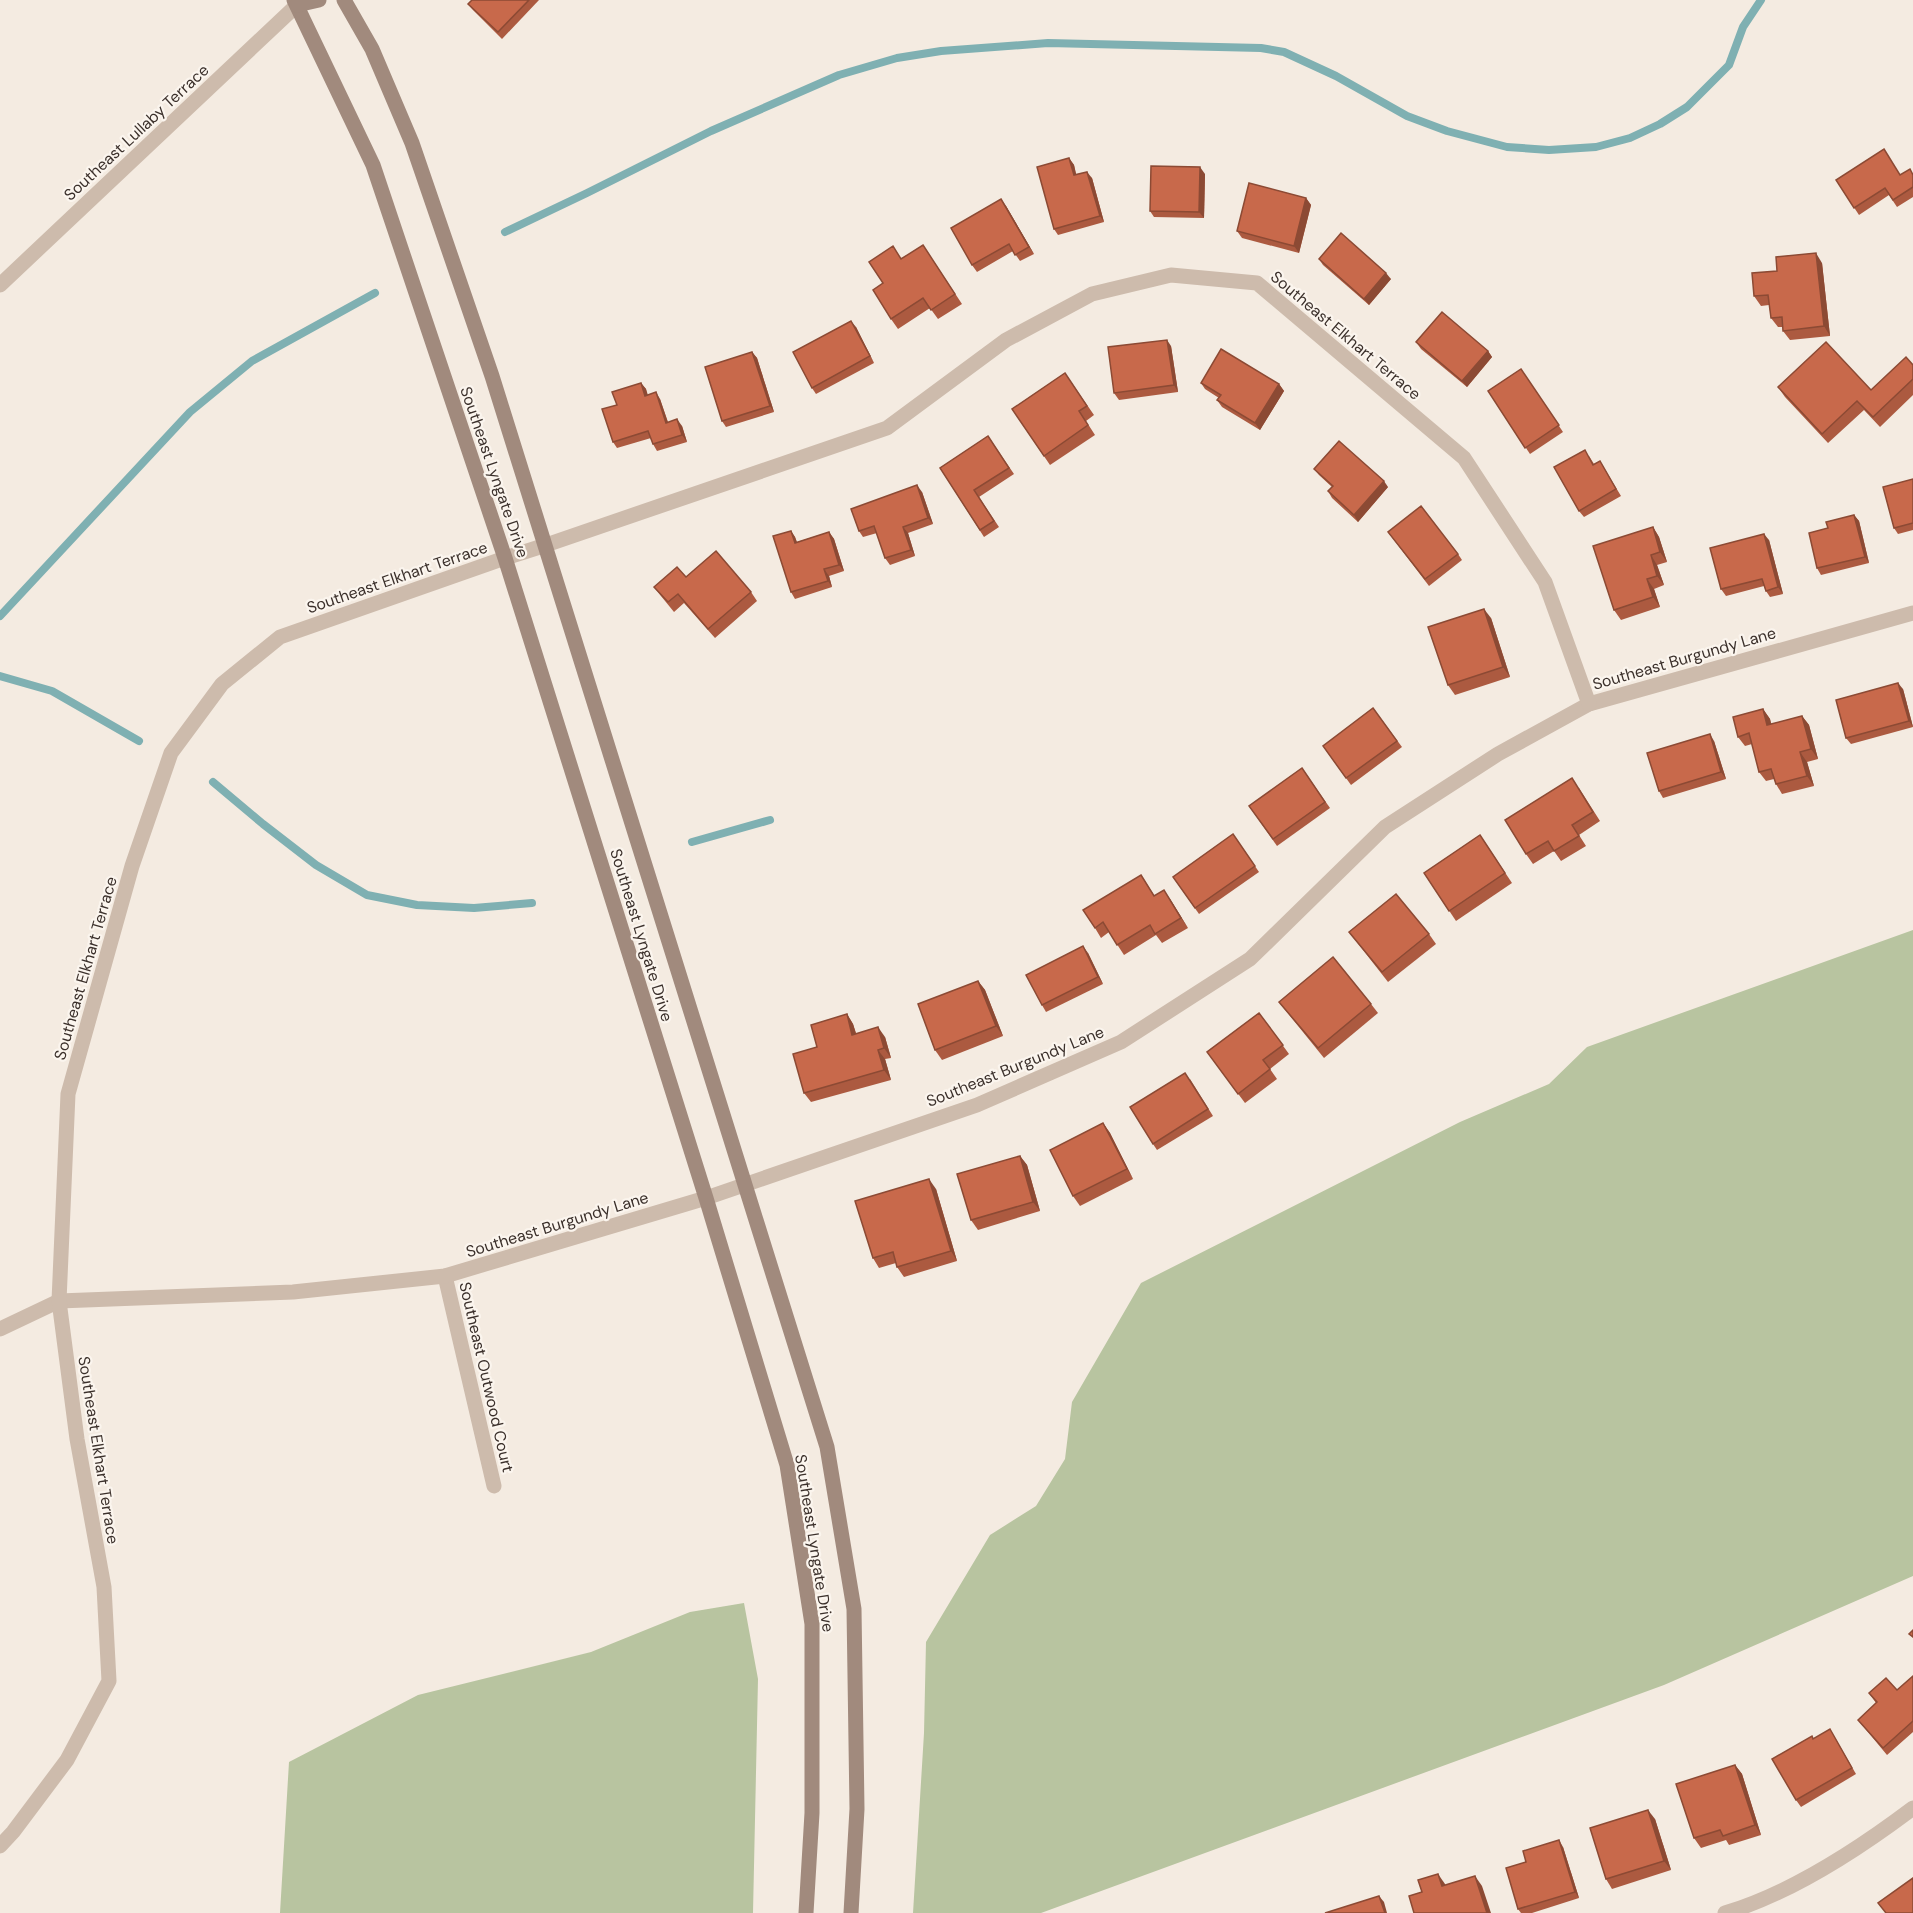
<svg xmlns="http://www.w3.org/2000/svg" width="1913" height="1913" viewBox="0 0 1913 1913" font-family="'DM Sans',sans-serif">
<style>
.green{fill:#b8c4a0}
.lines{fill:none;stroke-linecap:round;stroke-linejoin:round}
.stream{stroke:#7fb0b2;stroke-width:8}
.street{stroke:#cdbbac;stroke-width:15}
.secondary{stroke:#a18a7d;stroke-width:15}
.wall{fill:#ac5a40}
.shaded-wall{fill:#8c4a34}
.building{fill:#c8694b;stroke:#8c4a34;stroke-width:1.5}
.labels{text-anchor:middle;stroke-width:4.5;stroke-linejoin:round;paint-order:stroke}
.street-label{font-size:16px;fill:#3b302b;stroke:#fbf5ee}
</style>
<rect width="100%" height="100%" fill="#f4ebe1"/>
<!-- green -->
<g class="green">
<polygon points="1913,930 1913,1576 1664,1685 1041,1913 913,1913 924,1733 926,1642 990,1535 1036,1506 1065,1459 1072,1402 1141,1283 1460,1122 1549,1084 1587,1047"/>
<polygon points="744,1603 758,1679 753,1913 280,1913 289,1762 418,1695 591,1652 690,1612"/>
</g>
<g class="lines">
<!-- stream -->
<g class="stream">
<polyline points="505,232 587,193 711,131 839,75 897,58 941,51 1048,43 1261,48 1284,52 1336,76 1407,116 1447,131 1507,147 1549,150 1596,147 1630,138 1660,124 1687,107 1729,65 1743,27 1761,0"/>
<polyline points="0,616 190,412 252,361 375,293"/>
<polyline points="0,676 52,691 139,741"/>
<polyline points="213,782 263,824 316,865 367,895 417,905 474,908 532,903"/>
<polyline points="692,842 770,820"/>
</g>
<!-- street -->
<g class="street">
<polyline points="0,285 297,5"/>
<polyline points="445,1276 494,1486"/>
<polyline points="0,1329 59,1301 293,1292 445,1276 706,1198 977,1105 1121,1042 1250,959 1385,827 1498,754 1589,704 1913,613"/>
<polyline points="0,1846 13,1832 67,1760 109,1681 104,1587 77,1439 59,1301 68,1094 132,866 171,753 222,684 280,637 505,558 546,545 887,428 1006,340 1092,294 1171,275 1257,283 1464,458 1545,582 1589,704"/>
<path d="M1725 1913C1789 1894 1860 1848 1913 1808"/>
</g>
<!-- secondary -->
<g class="secondary">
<polyline points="294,0 373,165 505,558 706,1198 787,1465 812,1624 812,1813 806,1913"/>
<polyline points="344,0 372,49 412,143 492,376 827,1447 854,1609 857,1809 851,1913"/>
<polyline points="297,5 319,0"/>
</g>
</g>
<!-- wall -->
<g class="wall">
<polygon points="472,0 539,0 502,39 473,10 468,4"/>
<polygon points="1069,158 1074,165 1076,175 1092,178 1104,222 1058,235 1054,229"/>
<polygon points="1205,174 1204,218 1154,217 1150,211"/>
<polygon points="1913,174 1913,197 1897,207 1889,195 1859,215 1836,180"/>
<polygon points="1306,198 1311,205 1299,253 1242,238 1237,231"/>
<polygon points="1006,206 1034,254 1020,261 1013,251 977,272 972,265"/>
<polygon points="923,245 962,304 938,319 930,308 898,329 891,319 902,259"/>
<polygon points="1319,259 1391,279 1369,305 1323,265"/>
<polygon points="1822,263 1830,336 1790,340 1783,331 1783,327 1778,327 1771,318 1769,305 1761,306 1754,296 1777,271"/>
<polygon points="856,327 874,363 816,394 812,388"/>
<polygon points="1416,342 1488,351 1492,357 1467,387 1421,349"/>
<polygon points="1171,346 1178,392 1119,400 1114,393"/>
<polygon points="752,352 757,358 774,412 726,427 722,421"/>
<polygon points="1913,365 1913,395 1880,427 1864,410 1828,443 1785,397 1778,387 1871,390"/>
<polygon points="1521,369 1563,432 1530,454 1488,391"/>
<polygon points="1065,373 1094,415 1086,421 1095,435 1050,465 1012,409"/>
<polygon points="641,383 646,389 647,395 660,399 668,422 682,426 687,442 657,451 653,444 651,438 617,448 613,442 617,405"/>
<polygon points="1201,383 1279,384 1284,391 1260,430 1222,407 1217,400 1219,398 1205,389"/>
<polygon points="988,436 1014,474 979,497 999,527 984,537 940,468"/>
<polygon points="1589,456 1594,464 1600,461 1621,496 1584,517 1579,511"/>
<polygon points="1314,469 1388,487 1358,522 1332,498 1328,491 1332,487 1319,475"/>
<polygon points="1913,479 1913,530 1898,534 1894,528"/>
<polygon points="922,492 933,524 908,533 915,556 890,565 885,558 877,533 863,537 859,531"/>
<polygon points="1854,515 1859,521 1869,563 1821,575 1817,568 1828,528"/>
<polygon points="1653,527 1659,537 1667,562 1657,565 1664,585 1654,589 1660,607 1621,620 1614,610"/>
<polygon points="791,531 795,537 797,542 829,532 834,539 844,571 829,576 832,587 795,599 791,592"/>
<polygon points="1388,532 1458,554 1462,560 1429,586"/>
<polygon points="1769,540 1783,594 1770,597 1766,591 1764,586 1726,596 1721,589"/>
<polygon points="686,577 751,592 757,601 715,638 684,603 674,612 661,596 654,587"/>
<polygon points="1491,618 1510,677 1455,695 1448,685"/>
<polygon points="1903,689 1913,727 1851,744 1846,738"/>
<polygon points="1373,708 1402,747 1351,785 1323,746"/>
<polygon points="1763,709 1770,719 1771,724 1802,716 1809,725 1818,759 1807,762 1814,786 1782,794 1776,784 1774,779 1766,781 1759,772 1752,744 1745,746 1738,737"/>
<polygon points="1714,741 1726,779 1663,798 1659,791"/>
<polygon points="1302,768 1330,808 1277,846 1249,806"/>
<polygon points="1579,788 1600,821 1579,835 1586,846 1561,861 1554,851 1533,864 1526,854"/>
<polygon points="1233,834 1259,872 1199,914 1173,877"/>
<polygon points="1480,835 1512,883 1456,921 1424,873"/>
<polygon points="1141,875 1154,895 1170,899 1188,928 1162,943 1156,935 1124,955 1109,932 1101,938 1095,928"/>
<polygon points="1349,932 1429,934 1436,944 1388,982"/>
<polygon points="1088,953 1103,984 1046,1012 1042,1005"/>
<polygon points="978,981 985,990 1003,1036 942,1060 935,1050"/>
<polygon points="1279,1002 1371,1004 1378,1013 1324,1058 1286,1011"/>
<polygon points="1259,1013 1289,1054 1270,1069 1277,1079 1245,1103 1207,1052"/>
<polygon points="847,1014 853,1024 856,1033 885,1037 891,1058 885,1059 891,1080 811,1102 804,1093 817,1047"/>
<polygon points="1190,1079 1213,1116 1157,1150 1153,1144"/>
<polygon points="1103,1123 1110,1133 1133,1179 1080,1206 1073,1196"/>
<polygon points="1020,1156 1027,1165 1040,1211 978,1230 971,1220"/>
<polygon points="936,1189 957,1261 904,1277 897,1267 896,1263 879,1268 873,1258"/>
<polygon points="1913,1677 1913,1732 1887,1755 1858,1720 1876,1703 1869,1693 1897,1690"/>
<polygon points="1834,1736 1856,1774 1801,1807 1796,1800 1813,1739"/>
<polygon points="1735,1765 1742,1774 1761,1835 1729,1845 1726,1840 1701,1848 1694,1838"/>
<polygon points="1655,1819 1671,1870 1612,1889 1606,1879"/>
<polygon points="1563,1847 1579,1898 1532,1913 1521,1913 1518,1909 1526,1862"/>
</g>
<!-- shaded-wall -->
<g class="shaded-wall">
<polygon points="1069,158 1074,165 1078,182 1074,175"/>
<polygon points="1200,167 1205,174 1204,218 1199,212"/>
<polygon points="1087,172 1092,178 1104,222 1100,216"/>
<polygon points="1306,198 1311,205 1299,253 1294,246"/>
<polygon points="1001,199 1006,206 1034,254 1029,247"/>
<polygon points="1816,253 1822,263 1830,336 1824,326"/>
<polygon points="1386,273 1391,279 1369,305 1364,299"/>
<polygon points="851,321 856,327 874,363 870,356"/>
<polygon points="1167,340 1171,346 1178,392 1174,385"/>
<polygon points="1488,351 1492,357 1467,387 1462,381"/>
<polygon points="752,352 757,358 774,412 770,406"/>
<polygon points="641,383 646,389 650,402 645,396"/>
<polygon points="1279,384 1284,391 1260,430 1255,423"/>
<polygon points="656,392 660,399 670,429 666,423"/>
<polygon points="677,419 682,426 687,442 682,435"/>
<polygon points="1384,481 1388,487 1358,522 1354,515"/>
<polygon points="917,485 922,492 933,524 928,518"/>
<polygon points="1854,515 1859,521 1869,563 1865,557"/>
<polygon points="903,527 908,533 915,556 911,550"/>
<polygon points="1653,527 1659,537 1667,562 1660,552"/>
<polygon points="791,531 795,537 799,549 795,543"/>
<polygon points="829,532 834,539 844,571 839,565"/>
<polygon points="1764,534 1769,540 1783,594 1778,587"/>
<polygon points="1651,555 1657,565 1664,585 1657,576"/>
<polygon points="824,569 829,576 832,587 828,581"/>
<polygon points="1647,579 1654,589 1660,607 1653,597"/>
<polygon points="1484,609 1491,618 1510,677 1503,667"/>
<polygon points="1898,683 1903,689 1913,727 1909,721"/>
<polygon points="1763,709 1770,719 1774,735 1767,725"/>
<polygon points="1802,716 1809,725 1818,759 1811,749"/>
<polygon points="1710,734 1714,741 1726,779 1721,772"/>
<polygon points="1800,752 1807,762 1814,786 1807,776"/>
<polygon points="1164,890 1170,899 1188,928 1181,918"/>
<polygon points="1083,946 1088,953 1103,984 1098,977"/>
<polygon points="978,981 985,990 1003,1036 996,1026"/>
<polygon points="847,1014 853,1024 859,1044 852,1035"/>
<polygon points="878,1027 885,1037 891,1058 884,1048"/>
<polygon points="878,1050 885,1059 891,1080 884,1070"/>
<polygon points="1103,1123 1110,1133 1133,1179 1127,1169"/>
<polygon points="1020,1156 1027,1165 1040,1211 1033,1202"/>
<polygon points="929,1179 936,1189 957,1261 951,1251"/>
<polygon points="1735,1765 1742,1774 1761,1835 1755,1825"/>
<polygon points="1648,1810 1655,1819 1671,1870 1664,1861"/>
<polygon points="1559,1840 1563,1847 1579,1898 1575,1892"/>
<polygon points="1438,1874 1445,1884 1448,1896 1442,1886"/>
<polygon points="1475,1876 1482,1886 1491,1913 1487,1913"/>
<polygon points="1379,1896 1384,1902 1387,1913 1385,1913"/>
</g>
<!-- building -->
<g class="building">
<polygon points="472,0 529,0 498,32 468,4"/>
<polygon points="1884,149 1900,175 1910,169 1913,175 1913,187 1893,200 1885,188 1854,208 1836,180"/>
<polygon points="1069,158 1074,175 1087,172 1100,216 1054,229 1037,167"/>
<polygon points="1151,166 1200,167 1199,212 1150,211"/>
<polygon points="1249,183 1306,198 1294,246 1237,231"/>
<polygon points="1001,199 1029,247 1015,255 1009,244 972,265 951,228"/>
<polygon points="1341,233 1386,273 1364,299 1319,259"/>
<polygon points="923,245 955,294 931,310 923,298 891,319 873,290 883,283 869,262 893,246 901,259"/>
<polygon points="1816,253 1824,326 1783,331 1782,317 1771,318 1768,295 1754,296 1752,273 1777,271 1776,257"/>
<polygon points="1442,312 1488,351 1462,381 1416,342"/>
<polygon points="851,321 870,356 812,388 793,352"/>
<polygon points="1167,340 1174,385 1114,393 1108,347"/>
<polygon points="1826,342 1871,390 1906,357 1913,365 1913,379 1873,417 1857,401 1822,434 1778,387"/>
<polygon points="1221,349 1279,384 1255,423 1217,400 1221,395 1201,383"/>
<polygon points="752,352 770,406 722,421 705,367"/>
<polygon points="1521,369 1559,425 1525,448 1488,391"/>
<polygon points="1065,373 1087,406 1079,411 1088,425 1044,456 1012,409"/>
<polygon points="641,383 645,396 656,392 666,423 677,419 682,435 653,444 648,431 613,442 602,409 617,405 612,392"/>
<polygon points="988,436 1009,468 974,490 994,521 980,530 940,468"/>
<polygon points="1339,441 1384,481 1354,515 1328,491 1333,486 1314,469"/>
<polygon points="1585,450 1593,465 1600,461 1616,489 1579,511 1554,467"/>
<polygon points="1913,479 1913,523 1894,528 1883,487"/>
<polygon points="917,485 928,518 903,527 911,550 885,558 874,526 859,531 851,509"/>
<polygon points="1421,506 1458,554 1425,579 1388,532"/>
<polygon points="1854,515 1865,557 1817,568 1809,533 1828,528 1826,522"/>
<polygon points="1653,527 1660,552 1651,555 1657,576 1647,579 1653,597 1614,610 1593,546"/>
<polygon points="791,531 795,543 829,532 839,565 824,569 828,581 791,592 773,536"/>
<polygon points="1764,534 1778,587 1766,591 1762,579 1721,589 1710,548"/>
<polygon points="716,551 751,592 708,629 678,594 668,602 654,587 677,567 686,577"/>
<polygon points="1484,609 1503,667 1448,685 1428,627"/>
<polygon points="1898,683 1909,721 1846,738 1836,700"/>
<polygon points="1373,708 1397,741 1346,778 1323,746"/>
<polygon points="1763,709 1767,725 1802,716 1811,749 1800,752 1807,776 1776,784 1771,769 1759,772 1749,733 1738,737 1733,717"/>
<polygon points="1710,734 1721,772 1659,791 1647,753"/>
<polygon points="1302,768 1325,802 1273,839 1249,806"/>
<polygon points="1572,778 1593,812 1572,825 1579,836 1554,851 1548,841 1526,854 1505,820"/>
<polygon points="1233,834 1255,866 1195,908 1173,877"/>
<polygon points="1480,835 1505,873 1449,911 1424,873"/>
<polygon points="1141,875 1154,896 1164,890 1181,918 1155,934 1150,925 1117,945 1103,922 1095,928 1083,910"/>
<polygon points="1396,894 1429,934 1382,972 1349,932"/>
<polygon points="1083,946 1098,977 1042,1005 1026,975"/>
<polygon points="1333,957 1371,1004 1318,1048 1279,1002"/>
<polygon points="978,981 996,1026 935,1050 918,1004"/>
<polygon points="1259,1013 1283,1045 1263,1060 1270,1069 1238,1094 1207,1052"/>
<polygon points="847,1014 852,1035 878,1027 884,1048 878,1050 884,1070 804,1093 793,1054 817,1047 811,1025"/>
<polygon points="1185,1073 1208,1109 1153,1144 1130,1107"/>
<polygon points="1103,1123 1127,1169 1073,1196 1050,1150"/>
<polygon points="1020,1156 1033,1202 971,1220 957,1174"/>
<polygon points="929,1179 951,1251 897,1267 893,1252 873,1258 855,1201"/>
<polygon points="1913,1630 1913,1637 1909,1634"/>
<polygon points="1913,1676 1913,1721 1883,1748 1858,1720 1877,1702 1869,1693 1886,1678 1897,1690"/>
<polygon points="1830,1729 1852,1768 1796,1800 1772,1759 1812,1736 1813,1739"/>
<polygon points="1735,1765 1755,1825 1723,1836 1720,1830 1694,1838 1676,1784"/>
<polygon points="1648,1810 1664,1861 1606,1879 1590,1828"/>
<polygon points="1559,1840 1575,1892 1518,1909 1506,1868 1526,1862 1523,1851"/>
<polygon points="1438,1874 1442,1886 1475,1876 1487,1913 1414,1913 1409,1896 1422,1892 1418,1880"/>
<polygon points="1913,1878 1913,1913 1886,1913 1878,1903"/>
<polygon points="1379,1896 1385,1913 1325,1913"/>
</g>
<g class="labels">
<!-- street labels -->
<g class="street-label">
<text transform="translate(136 132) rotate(-43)" y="6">Southeast Lullaby Terrace</text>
<text transform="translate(1346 335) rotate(40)" y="6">Southeast Elkhart Terrace</text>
<text transform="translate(495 472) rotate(71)" y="6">Southeast Lyngate Drive</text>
<text transform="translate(397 577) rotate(-19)" y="6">Southeast Elkhart Terrace</text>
<text transform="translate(1684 658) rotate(-16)" y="6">Southeast Burgundy Lane</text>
<text transform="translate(642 935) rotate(73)" y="6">Southeast Lyngate Drive</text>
<text transform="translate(85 968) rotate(-74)" y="6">Southeast Elkhart Terrace</text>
<text transform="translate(1015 1066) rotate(-22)" y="6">Southeast Burgundy Lane</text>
<text transform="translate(557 1224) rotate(-17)" y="6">Southeast Burgundy Lane</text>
<text transform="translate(487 1377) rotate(77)" y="6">Southeast Outwood Court</text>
<text transform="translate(99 1450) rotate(81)" y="6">Southeast Elkhart Terrace</text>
<text transform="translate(815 1543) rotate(81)" y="6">Southeast Lyngate Drive</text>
</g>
</g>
</svg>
